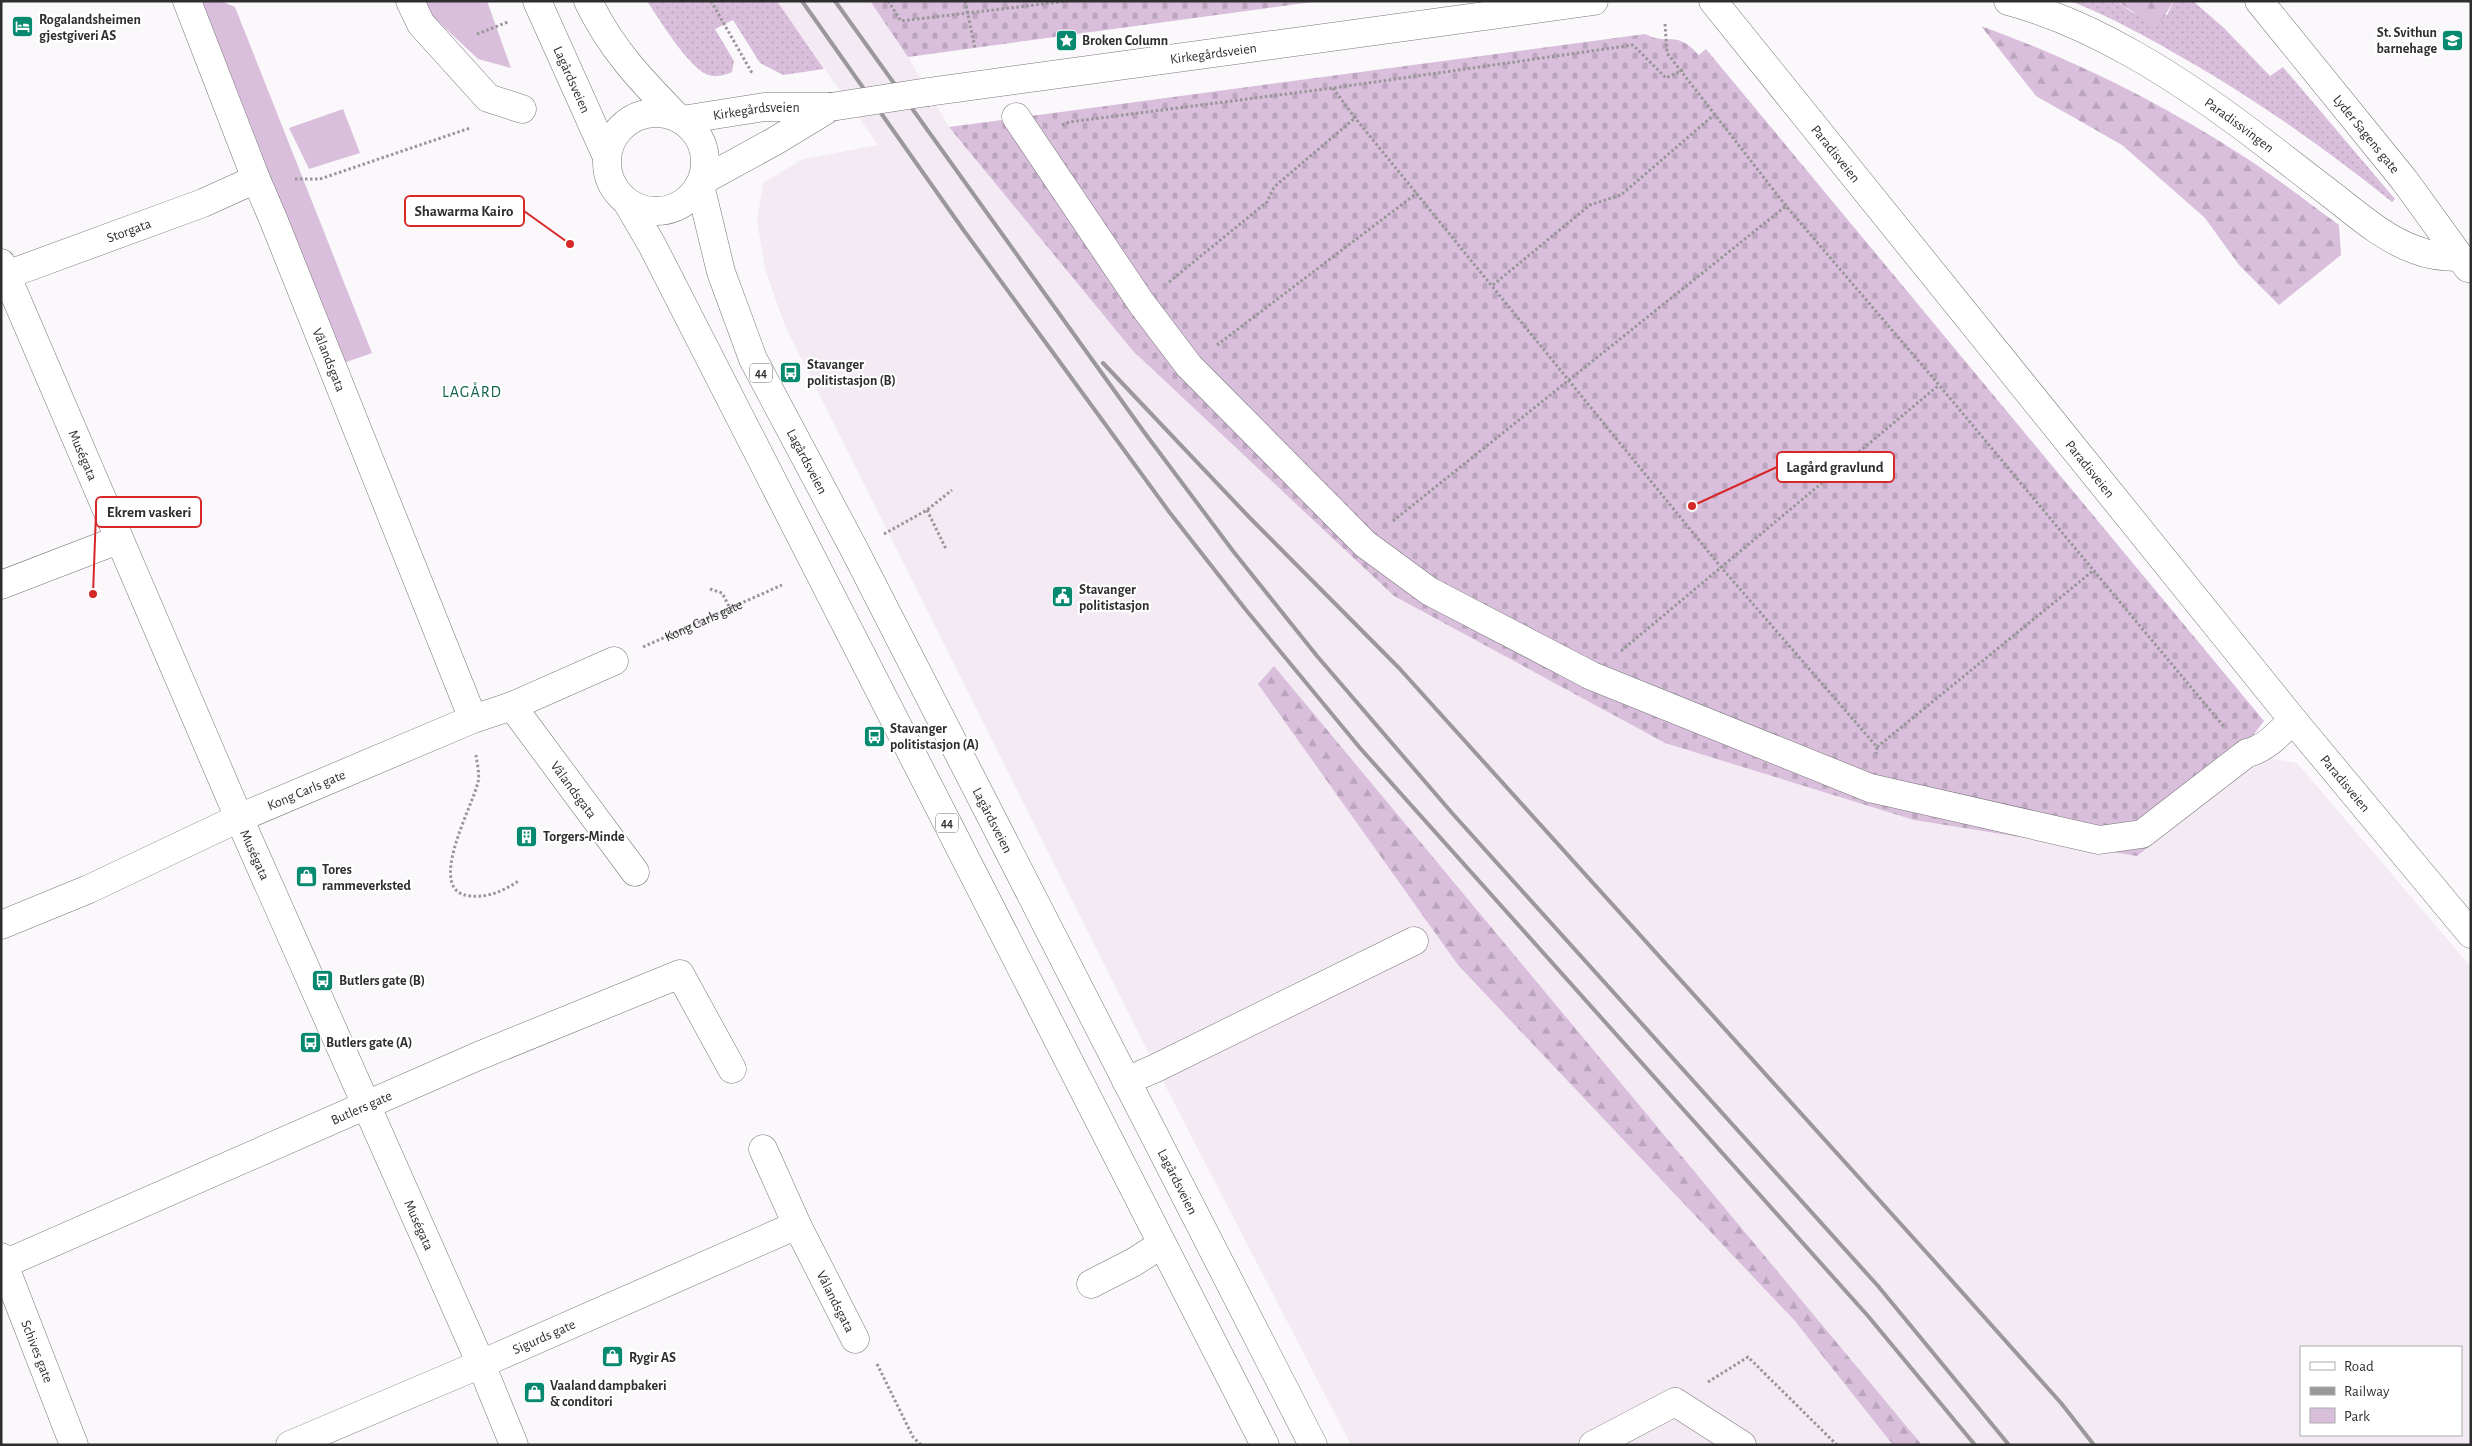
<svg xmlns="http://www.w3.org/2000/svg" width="2472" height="1446" viewBox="0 0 2472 1446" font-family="'Alegreya Sans',sans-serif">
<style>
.built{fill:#f3eaf4;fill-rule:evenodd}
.grass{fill:url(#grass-dots)}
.forest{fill:url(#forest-firs)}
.cemetery{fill:url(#cemetery-stones)}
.park{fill:#d9bfdc}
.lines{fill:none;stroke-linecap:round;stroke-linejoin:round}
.minor-casing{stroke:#787579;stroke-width:29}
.major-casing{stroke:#787579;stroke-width:29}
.path{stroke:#989698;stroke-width:3;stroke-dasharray:2.5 2.5;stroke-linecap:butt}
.minor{stroke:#fff;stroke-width:28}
.major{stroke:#fff;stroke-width:28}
.rail{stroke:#9a989b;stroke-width:4}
.minor-bridge-casing{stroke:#787579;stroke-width:29;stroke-linecap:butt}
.minor-bridge{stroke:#fff;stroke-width:28}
.labels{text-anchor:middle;stroke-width:4.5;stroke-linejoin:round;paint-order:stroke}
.shield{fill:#fff;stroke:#6d6d6d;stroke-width:1}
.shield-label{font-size:12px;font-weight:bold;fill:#2f2e2f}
.poi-label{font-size:14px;font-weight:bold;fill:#2f2e2f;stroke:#fff;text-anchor:start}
.street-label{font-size:14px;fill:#2f2e2f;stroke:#fff}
.quarter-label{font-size:16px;letter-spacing:1px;fill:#156450;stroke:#fff}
.leader{fill:none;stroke:#d62828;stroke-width:2}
.callout-dot{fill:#d62828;stroke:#fff;stroke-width:2}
.callout{fill:#fff;stroke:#d62828;stroke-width:2}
.callout-label{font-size:15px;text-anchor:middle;font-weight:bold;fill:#2f2e2f}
</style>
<defs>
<pattern id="grass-dots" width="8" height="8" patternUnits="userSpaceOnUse" patternTransform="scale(1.25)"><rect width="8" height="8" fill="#d9bfdc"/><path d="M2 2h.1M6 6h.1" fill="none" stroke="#bba4bd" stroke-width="1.8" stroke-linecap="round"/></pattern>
<pattern id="forest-firs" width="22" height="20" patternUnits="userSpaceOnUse" patternTransform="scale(1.25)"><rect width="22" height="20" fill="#d9bfdc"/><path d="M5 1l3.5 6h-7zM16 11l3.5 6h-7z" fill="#bba4bd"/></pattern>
<pattern id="cemetery-stones" width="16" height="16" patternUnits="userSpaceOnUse" patternTransform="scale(1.25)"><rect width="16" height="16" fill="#d9bfdc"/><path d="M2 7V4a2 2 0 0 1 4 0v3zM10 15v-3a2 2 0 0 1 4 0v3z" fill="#bba4bd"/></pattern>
</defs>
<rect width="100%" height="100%" fill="#fbf8fc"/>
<!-- built -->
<path class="built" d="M777 1H870L908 57 949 127 1133 351 1394 596 1665 743 1914 820 2137 856 2262 757 2297 763 2471 967V1445H1922L1274 666 1893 1445H1351L1156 1068 785 326 765 269 757 221 763 183 803 159 878 145ZM2301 1347H2461V1435H2301Z"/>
<!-- grass -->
<g class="grass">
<path d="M647 1H777L824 69 783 75 760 63 733 20 715 29 734 61 732 72C724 76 714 78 706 74 687 65 659 19 647 1Z"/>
<path d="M2070 1H2117L2133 13 2167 15 2174 1H2193L2224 28 2270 76 2283 67 2395 199 2392 202C2328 150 2262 104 2192 63 2152 40 2112 17 2070 1Z"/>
</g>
<!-- forest -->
<g class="forest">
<polygon points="2117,1 2174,1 2160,23 2151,24"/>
<path d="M1981 26C2073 59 2161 103 2243 156 2276 177 2307 202 2339 225L2341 255 2279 305 2239 265 2205 218 2122 145 2036 96Z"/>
<polygon points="1274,666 1922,1445 1893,1445 1794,1320 1458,965 1258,684"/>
</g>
<!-- cemetery -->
<g class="cemetery">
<polygon points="870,1 1320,1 908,57"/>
<path d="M1645 34C1670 47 1674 28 1699 55L1706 49 2264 721 2251 738 2262 757 2137 856 1914 820 1665 743 1394 596 1133 351 949 127Z"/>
</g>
<!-- park -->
<g class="park">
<polygon points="200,1 221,1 235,7 372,353 341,364"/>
<polygon points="424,1 487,1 511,68 478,59 430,14"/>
<polygon points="343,109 360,153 309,169 289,128"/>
</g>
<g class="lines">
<defs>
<g id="minor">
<path id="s2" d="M187 1 256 179 274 221 473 719"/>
<polyline points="410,1 421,24 488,98 522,109"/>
<path id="s3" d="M1713 1 2293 720 2471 934"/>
<path id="s4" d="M2008 1C2095 24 2179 79 2250 132 2279 154 2308 177 2337 199 2361 218 2387 240 2416 250 2431 256 2445 257 2460 257"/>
<path id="s5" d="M2259 1 2405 181 2468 268"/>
<path id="s6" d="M928 92 1594 1"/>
<path d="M1016 117 1142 304 1189 366 1365 544 1429 591 1592 676 1870 788 2099 840 2142 834 2247 753C2266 749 2279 733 2293 720"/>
<path id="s7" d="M682 120 764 107H831"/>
<polyline points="702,181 775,141 831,107"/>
<path id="s8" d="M1 263 239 818 481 1364 514 1445"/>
<path id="s9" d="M1 277 203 203 256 179"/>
<polyline points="1,585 118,540"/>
<path id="s10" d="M512 706 635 872"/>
<path id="s11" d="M1 925 89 889 239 818 473 719 512 706 614 661"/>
<polyline points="1126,1081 1156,1068 1414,941"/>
<path id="s12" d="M763 1149 797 1225 855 1339"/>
<path id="s13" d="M1 1257 74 1445"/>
<path id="s14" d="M4 1264 476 1057 680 974 732 1069"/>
<polyline points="1091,1284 1134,1262 1162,1244"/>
<path id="s15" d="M290 1445 481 1364 797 1225"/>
<polyline points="1593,1445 1675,1402 1742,1445"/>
</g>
<g id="major">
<path id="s16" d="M537 1 607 157"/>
<path d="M588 1C611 49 641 80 678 118"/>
<circle cx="656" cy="162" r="49"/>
<path id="s17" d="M700 185 721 272 753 359 854 549 1313 1445"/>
<polyline points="627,202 652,245 1265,1445"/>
</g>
</defs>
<!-- minor casing -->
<use href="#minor" class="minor-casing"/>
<!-- major casing -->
<use href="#major" class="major-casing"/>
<!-- path -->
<g class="path">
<polyline points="711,1 752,73"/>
<polyline points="888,1 901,21 1068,1"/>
<polyline points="965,1 975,48"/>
<polyline points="1665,24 1667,53 1786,206 1939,385 2225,728"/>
<polyline points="477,34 508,22"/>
<polyline points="1333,88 1355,118 1720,566 1877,747 1876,754"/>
<polyline points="1062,125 1069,122 1333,88 1633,45 1666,78 1683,70"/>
<polyline points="295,179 320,179 470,128"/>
<polyline points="1169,282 1267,202 1274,187 1355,118"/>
<polyline points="1493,285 1590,205 1621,195 1715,114"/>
<polyline points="1217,345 1417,193"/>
<polyline points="927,510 946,549"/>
<polyline points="1393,521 1786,206"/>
<polyline points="884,534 927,510 952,490"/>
<polyline points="710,589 722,593 730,608"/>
<path id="s1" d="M643 647 782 585"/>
<polyline points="1621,651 1939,385"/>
<polyline points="1877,747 2094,570"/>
<path d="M476 755C477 763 480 774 478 782 473 806 424 892 470 896 489 898 505 890 520 880"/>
<polyline points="877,1364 913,1437 921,1445"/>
<polyline points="1708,1382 1748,1357 1837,1445"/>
</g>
<!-- minor -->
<use href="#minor" class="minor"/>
<!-- major -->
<use href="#major" class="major"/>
<!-- rail -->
<g class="rail">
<polyline points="802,1 962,228 1170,513 1246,610 1360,748 1868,1316 1975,1445"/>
<polyline points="835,1 1144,432 1233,551 1317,656 1452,813 1878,1286 2009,1445"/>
<polyline points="1103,363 1249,517 1399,668 1936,1263 2061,1403 2094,1445"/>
</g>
<defs>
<polyline id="minor-bridge" points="831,107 928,92"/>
</defs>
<!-- minor-bridge casing -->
<use href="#minor-bridge" class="minor-bridge-casing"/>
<!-- minor-bridge -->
<use href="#minor-bridge" class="minor-bridge"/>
</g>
<!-- icons -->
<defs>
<symbol id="hotel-square" viewBox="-11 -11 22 22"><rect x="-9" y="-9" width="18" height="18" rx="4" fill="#06896e" stroke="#fff"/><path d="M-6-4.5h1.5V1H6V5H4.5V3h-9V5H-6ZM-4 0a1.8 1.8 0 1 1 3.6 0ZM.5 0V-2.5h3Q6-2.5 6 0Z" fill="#fff"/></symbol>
<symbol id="sight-square" viewBox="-11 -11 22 22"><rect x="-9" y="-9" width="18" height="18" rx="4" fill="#06896e" stroke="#fff"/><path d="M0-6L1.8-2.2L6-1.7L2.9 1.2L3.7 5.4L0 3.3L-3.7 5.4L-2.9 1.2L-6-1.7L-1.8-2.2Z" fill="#fff"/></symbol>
<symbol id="school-square" viewBox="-11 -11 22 22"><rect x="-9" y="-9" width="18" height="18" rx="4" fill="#06896e" stroke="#fff"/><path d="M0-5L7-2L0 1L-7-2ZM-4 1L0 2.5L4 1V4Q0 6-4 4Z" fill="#fff"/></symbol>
<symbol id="bus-square" viewBox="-11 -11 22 22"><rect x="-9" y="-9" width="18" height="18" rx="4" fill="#06896e" stroke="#fff"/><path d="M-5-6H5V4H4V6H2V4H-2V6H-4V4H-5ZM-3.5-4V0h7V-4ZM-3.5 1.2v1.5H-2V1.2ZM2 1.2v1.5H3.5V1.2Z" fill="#fff"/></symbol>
<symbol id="civic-square" viewBox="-11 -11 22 22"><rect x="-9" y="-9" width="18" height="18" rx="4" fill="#06896e" stroke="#fff"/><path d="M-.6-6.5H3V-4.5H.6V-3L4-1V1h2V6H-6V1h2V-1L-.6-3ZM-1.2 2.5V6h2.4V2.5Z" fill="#fff"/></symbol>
<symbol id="building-square" viewBox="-11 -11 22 22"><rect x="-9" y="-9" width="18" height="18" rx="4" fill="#06896e" stroke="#fff"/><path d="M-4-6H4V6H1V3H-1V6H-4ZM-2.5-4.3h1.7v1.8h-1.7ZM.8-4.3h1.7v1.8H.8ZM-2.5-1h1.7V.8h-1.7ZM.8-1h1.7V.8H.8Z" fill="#fff"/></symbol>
<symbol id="shop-square" viewBox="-11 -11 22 22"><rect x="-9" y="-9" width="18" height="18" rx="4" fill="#06896e" stroke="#fff"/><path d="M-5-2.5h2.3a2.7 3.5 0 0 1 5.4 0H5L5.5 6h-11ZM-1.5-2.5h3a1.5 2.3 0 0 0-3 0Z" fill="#fff"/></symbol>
</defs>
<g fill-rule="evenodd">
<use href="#hotel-square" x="10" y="14" width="25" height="25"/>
<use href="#sight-square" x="1054" y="28" width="25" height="25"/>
<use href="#school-square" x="2440" y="28" width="25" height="25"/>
<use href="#bus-square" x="778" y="360" width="25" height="25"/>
<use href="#civic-square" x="1050" y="584" width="25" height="25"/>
<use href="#bus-square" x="862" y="724" width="25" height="25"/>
<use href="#building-square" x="514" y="824" width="25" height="25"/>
<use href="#shop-square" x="294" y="864" width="25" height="25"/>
<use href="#bus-square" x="310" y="968" width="25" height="25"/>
<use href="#bus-square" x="298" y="1030" width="25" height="25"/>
<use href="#shop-square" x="600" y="1344" width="25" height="25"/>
<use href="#shop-square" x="522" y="1380" width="25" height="25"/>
</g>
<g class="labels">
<!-- shield labels -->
<g class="shield">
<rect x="750" y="363.5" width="22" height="19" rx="4"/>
<rect x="936" y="813.5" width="22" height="19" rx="4"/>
</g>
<g class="shield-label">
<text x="761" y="377">44</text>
<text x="947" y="827">44</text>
</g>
<!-- poi labels -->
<g class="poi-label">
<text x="39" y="24">Rogalandsheimen<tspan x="39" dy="16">gjestgiveri AS</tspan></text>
<text x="2437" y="37" text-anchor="end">St. Svithun<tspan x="2437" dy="16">barnehage</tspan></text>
<text x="1082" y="45">Broken Column</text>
<text x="807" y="369">Stavanger<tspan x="807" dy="16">politistasjon (B)</tspan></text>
<text x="1079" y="594">Stavanger<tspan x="1079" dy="16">politistasjon</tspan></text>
<text x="890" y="733">Stavanger<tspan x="890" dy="16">politistasjon (A)</tspan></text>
<text x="543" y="841">Torgers-Minde</text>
<text x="322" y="874">Tores<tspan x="322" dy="16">rammeverksted</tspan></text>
<text x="339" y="985">Butlers gate (B)</text>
<text x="326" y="1047">Butlers gate (A)</text>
<text x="629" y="1362">Rygir AS</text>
<text x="550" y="1390">Vaaland dampbakeri<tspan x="550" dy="16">&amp; conditori</tspan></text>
</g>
<!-- street labels -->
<g class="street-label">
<text dy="5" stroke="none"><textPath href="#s6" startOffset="288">Kirkegårdsveien</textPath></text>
<text dy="5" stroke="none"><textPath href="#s16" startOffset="86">Lagårdsveien</textPath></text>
<text dy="5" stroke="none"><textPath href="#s7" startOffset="75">Kirkegårdsveien</textPath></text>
<text dy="5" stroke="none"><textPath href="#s4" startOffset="264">Paradissvingen</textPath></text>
<text dy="5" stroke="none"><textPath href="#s5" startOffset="171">Lyder Sagens gate</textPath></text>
<text dy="5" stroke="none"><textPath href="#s3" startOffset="196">Paradisveien</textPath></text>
<text dy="5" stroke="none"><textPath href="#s9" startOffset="136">Storgata</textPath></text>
<text dy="5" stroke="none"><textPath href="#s2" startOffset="386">Vålandsgata</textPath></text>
<text dy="5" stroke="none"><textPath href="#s8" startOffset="209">Muségata</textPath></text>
<text dy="5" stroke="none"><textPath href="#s17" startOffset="298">Lagårdsveien</textPath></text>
<text dy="5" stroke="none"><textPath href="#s3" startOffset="601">Paradisveien</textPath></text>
<text dy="5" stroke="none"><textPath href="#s1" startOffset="66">Kong Carls gate</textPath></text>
<text dy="5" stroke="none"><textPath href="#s3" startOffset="1006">Paradisveien</textPath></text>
<text dy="5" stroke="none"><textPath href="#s10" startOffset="104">Vålandsgata</textPath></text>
<text dy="5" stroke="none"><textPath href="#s11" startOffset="334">Kong Carls gate</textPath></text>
<text dy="5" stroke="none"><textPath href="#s17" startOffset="702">Lagårdsveien</textPath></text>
<text dy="5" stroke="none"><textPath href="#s8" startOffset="644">Muségata</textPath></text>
<text dy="5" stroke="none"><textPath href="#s14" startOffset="390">Butlers gate</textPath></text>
<text dy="5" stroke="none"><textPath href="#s17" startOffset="1108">Lagårdsveien</textPath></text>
<text dy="5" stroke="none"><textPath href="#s8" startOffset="1049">Muségata</textPath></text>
<text dy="5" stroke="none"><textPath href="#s12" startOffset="169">Vålandsgata</textPath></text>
<text dy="5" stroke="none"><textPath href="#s15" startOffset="276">Sigurds gate</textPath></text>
<text dy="5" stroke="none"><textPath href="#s13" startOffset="101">Schives gate</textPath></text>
</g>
<!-- quarter labels -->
<g class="quarter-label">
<text x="472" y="397">LAGÅRD</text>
</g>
</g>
<!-- callouts -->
<path class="leader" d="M570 244L524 211M1692 506L1777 467M93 594L96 512"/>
<g class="callout-dot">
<circle cx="570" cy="244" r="5"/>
<circle cx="1692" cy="506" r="5"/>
<circle cx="93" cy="594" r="5"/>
</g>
<g class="callout">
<rect x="405" y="196" width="119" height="30" rx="5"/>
<rect x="1777" y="452" width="117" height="30" rx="5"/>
<rect x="96" y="497" width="105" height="30" rx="5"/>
</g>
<g class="callout-label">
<text x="464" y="216">Shawarma Kairo</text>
<text x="1835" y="472">Lagård gravlund</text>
<text x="149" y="517">Ekrem vaskeri</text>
</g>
<!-- border -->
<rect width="2472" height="1446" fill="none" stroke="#2f2e2f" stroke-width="5"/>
<!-- legend -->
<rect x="2300" y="1346" width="162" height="90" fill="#ffffff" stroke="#acabac"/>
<rect x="2310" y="1362" width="25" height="8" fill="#ffffff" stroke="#acabac"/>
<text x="2344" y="1371" font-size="15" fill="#2f2e2f">Road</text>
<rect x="2310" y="1387" width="25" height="8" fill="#9a989b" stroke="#acabac"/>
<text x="2344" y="1396" font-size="15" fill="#2f2e2f">Railway</text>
<rect x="2310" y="1408" width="25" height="15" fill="#d9bfdc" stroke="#acabac"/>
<text x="2344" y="1421" font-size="15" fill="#2f2e2f">Park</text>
</svg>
